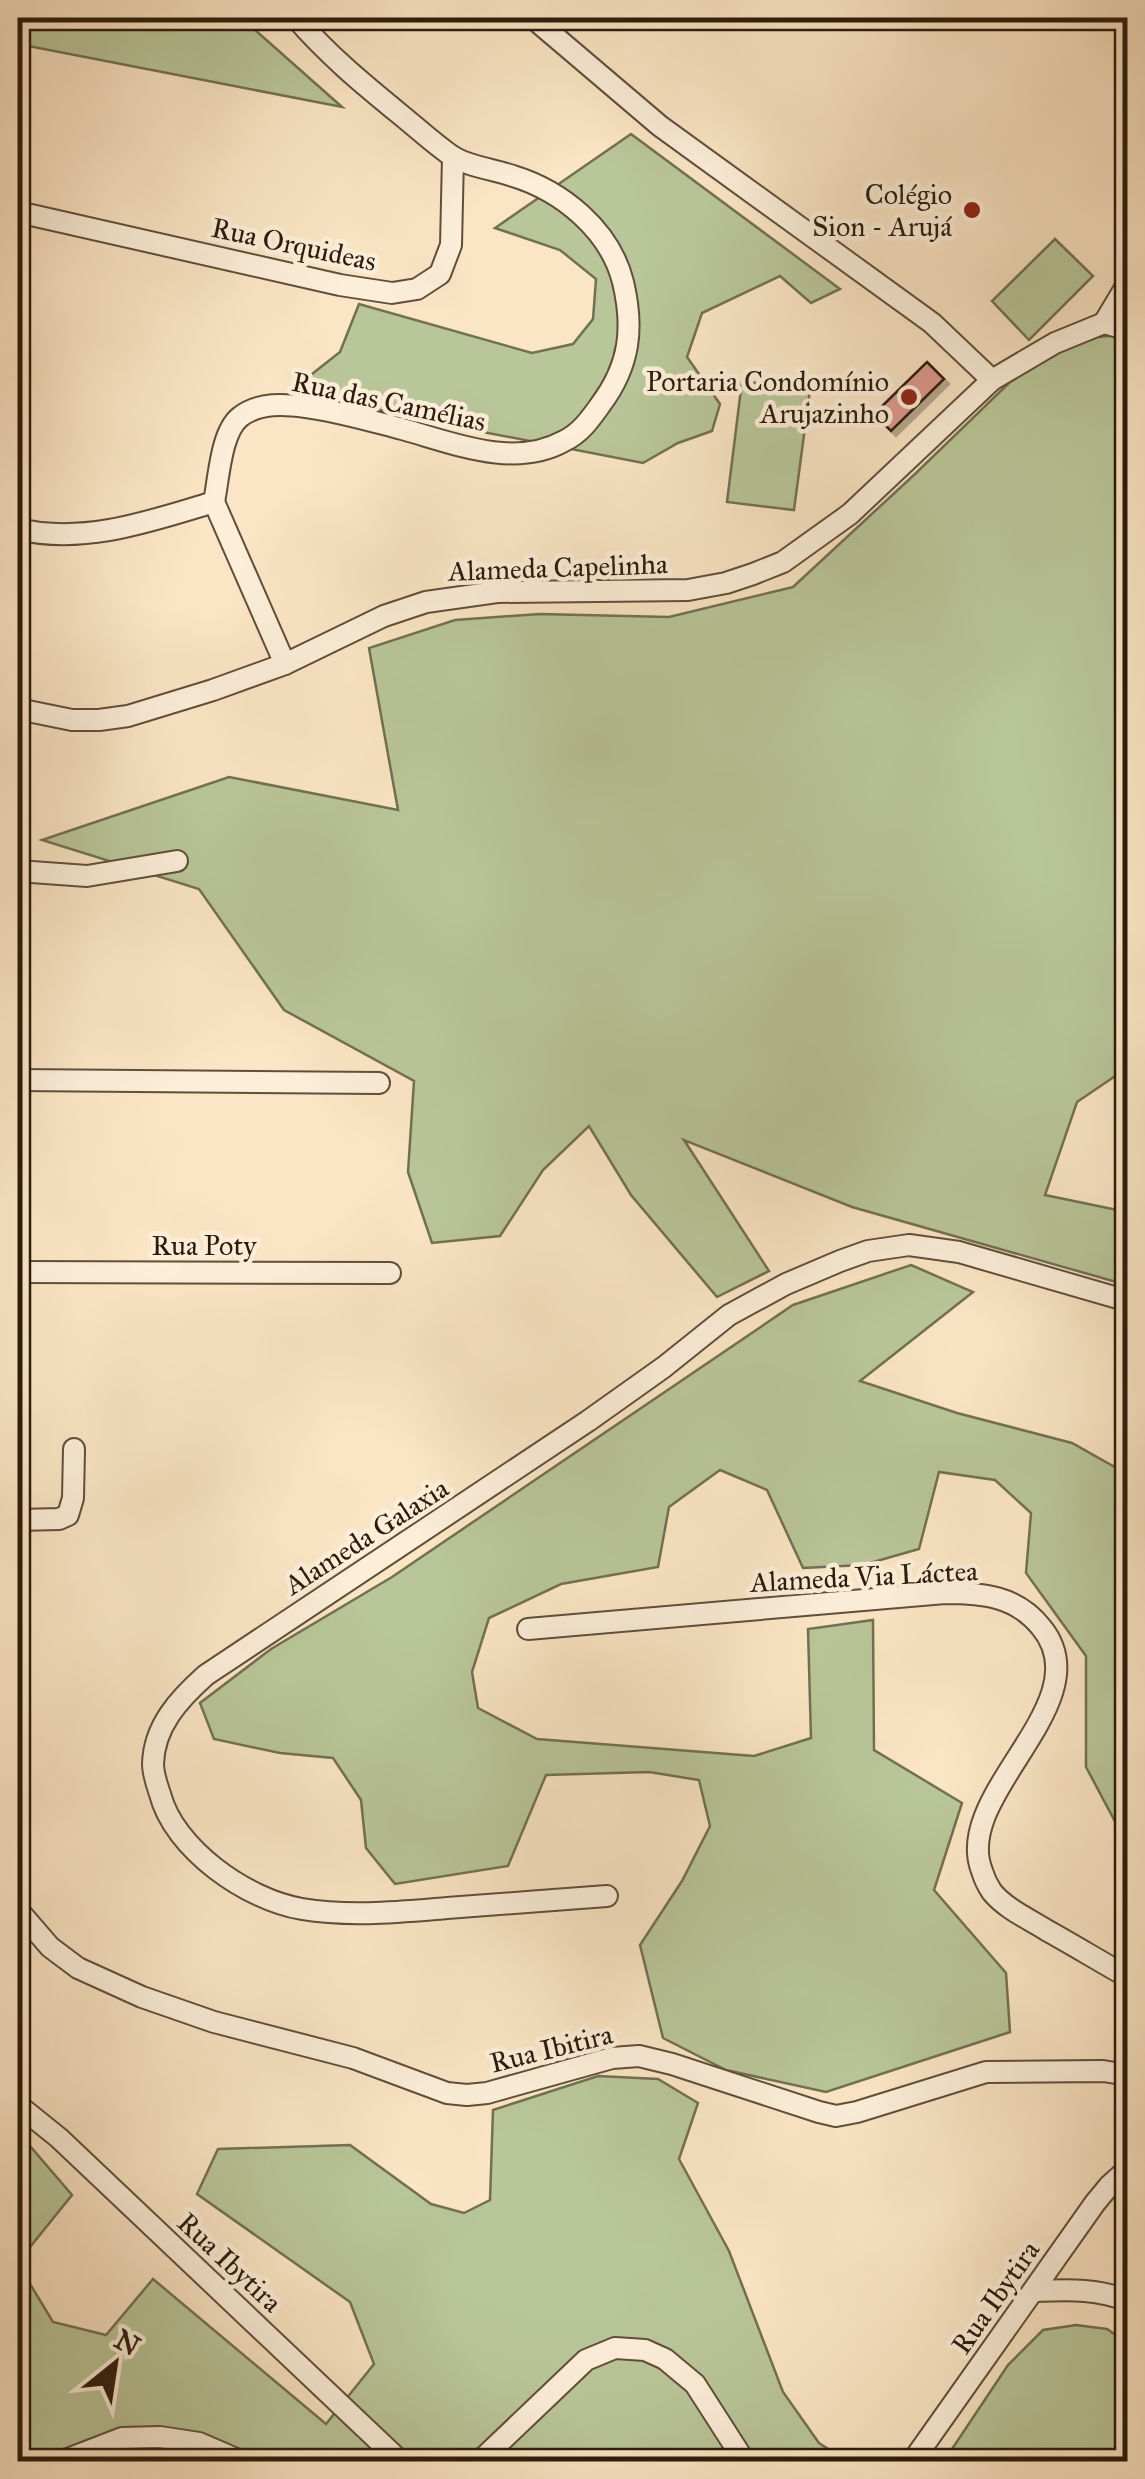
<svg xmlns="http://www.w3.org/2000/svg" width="1145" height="2479" viewBox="0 0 1145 2479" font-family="'IM FELL Great Primer',serif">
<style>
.green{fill:#b9c699;stroke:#727052;stroke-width:2.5}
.building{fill:#dd988d;stroke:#2c1b0c;stroke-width:2.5;filter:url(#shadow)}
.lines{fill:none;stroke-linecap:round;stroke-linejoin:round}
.minor-casing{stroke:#604e3a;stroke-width:24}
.minor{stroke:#fceed9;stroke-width:20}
.poi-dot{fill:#8f2418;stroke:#fceed9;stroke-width:4}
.labels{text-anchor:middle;stroke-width:9;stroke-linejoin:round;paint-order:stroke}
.poi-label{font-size:28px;fill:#2c1b0c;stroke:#fceed9;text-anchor:end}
.street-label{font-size:28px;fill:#2c1b0c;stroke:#fceed9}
</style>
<defs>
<filter id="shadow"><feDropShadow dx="5" dy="5" stdDeviation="0" flood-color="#0004"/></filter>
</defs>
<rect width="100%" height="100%" fill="#fae5c4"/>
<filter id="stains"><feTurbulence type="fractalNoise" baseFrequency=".002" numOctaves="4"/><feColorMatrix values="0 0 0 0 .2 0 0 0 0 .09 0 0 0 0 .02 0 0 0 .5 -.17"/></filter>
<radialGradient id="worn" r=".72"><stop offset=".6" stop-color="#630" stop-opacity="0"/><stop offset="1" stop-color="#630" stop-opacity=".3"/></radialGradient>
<!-- green -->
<g class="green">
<polygon points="18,18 246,18 255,30 342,107 18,44"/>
<polygon points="631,134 840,289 811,303 780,276 702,313 687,357 720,404 712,431 678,443 643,463 421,420 293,389 340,352 359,304 532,353 573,344 593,319 596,279 560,250 495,228"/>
<polygon points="1055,239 1093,276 1029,340 992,301"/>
<polygon points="1117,335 1127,340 1127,1068 1077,1102 1045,1195 1127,1212 1127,1285 852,1207 684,1140 769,1271 717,1297 631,1195 589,1126 543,1170 500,1236 432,1243 408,1172 414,1081 284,1010 199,889 42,840 229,777 398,810 369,648 455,620 540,614 669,617 793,587 915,474 1011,381 1081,339"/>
<polygon points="742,381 810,390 794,510 727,502"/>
<polygon points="911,1265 973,1292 860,1381 957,1413 1072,1443 1127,1474 1127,1844 1086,1767 1086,1656 1026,1573 1031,1513 995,1480 939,1472 919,1549 863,1565 803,1568 767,1490 720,1470 669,1507 658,1567 561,1584 489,1618 472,1672 478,1708 537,1739 754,1756 811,1738 808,1629 873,1620 874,1750 962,1803 934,1890 1006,1973 1010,2032 826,2092 726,2070 663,2038 640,1945 682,1881 710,1826 699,1780 649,1772 546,1775 508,1866 395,1884 366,1848 361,1800 333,1758 280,1753 214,1739 200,1703 271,1649 392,1577 793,1305"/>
<polygon points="598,2076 658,2079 698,2103 679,2159 729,2251 783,2392 819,2443 847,2461 18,2461 18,2264 53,2322 106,2335 153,2279 326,2424 374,2364 350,2302 197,2194 218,2149 350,2145 431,2204 464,2213 490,2200 493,2110"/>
<polygon points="18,2132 72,2195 18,2262"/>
<polygon points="1076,2325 1107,2329 1127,2343 1127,2461 944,2461 1008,2365 1043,2330"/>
</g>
<!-- building -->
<polygon class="building" points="927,362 944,379 891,431 874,414"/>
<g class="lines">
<defs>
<g id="minor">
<polyline points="533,18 660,126 932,323 992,380"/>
<polyline points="18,212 340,285 392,293 417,289 440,274 451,245 453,157"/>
<polyline points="1104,323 1128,283"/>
<polyline points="214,502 285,664"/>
<path d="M18 529C84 545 151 521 214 502 219 477 221 432 240 417 259 402 285 404 306 407 338 411 371 421 402 429 453 443 514 469 564 441 581 433 591 418 601 404 630 365 634 328 623 282 610 230 562 191 513 176 493 169 465 166 449 154 432 142 417 128 401 115 363 84 328 55 296 18"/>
<polyline points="18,709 72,720 99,720 128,716 213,690 285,664 384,616 426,602 497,592 688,590 726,583 753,574 783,562 850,514 992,380 1055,343 1104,323 1128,330"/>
<polyline points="18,871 87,876 177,861"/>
<polyline points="18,1080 379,1083"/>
<polyline points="18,1272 390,1273"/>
<polyline points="18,1520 59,1519 68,1515 73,1498 74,1449"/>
<path d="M528 1629 945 1593C983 1593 1016 1596 1041 1627 1104 1702 951 1794 982 1871 984 1878 988 1886 992 1892 1006 1909 1029 1919 1048 1931 1075 1946 1101 1962 1128 1977"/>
<path d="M607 1896C554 1900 500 1904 447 1908 398 1912 350 1917 302 1909 247 1900 174 1849 160 1794 157 1785 153 1774 153 1764 154 1726 179 1699 206 1675L588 1421 664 1367 729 1315 786 1284 840 1261 868 1251 909 1245 959 1252 1128 1301"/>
<polyline points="18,1910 50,1947 78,1968 142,1997 214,2022 353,2058 447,2093 467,2095 487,2093 612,2058 639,2056 672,2064 819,2112 836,2116 857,2112 986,2072 1103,2071 1128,2075"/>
<polyline points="18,2105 59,2138 401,2462"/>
<path d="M1034 2291C1067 2290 1097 2288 1128 2301"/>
<polyline points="60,2462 122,2438 160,2437 199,2443 243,2462"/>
<polyline points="479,2462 586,2360 615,2348 645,2350 665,2359 695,2384 745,2462"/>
<polyline points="912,2462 1095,2203 1109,2186 1128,2169"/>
</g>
</defs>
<!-- minor casing -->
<use href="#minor" class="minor-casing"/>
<!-- minor -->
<use href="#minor" class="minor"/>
</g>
<!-- markers -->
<g class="poi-dot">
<circle cx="972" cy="210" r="10"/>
<circle cx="909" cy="397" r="10"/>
</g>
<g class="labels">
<!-- poi labels -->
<g class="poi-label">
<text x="952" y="204">Colégio<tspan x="952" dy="32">Sion - Arujá</tspan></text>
<text x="889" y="391">Portaria Condomínio<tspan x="889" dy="32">Arujazinho</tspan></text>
</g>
<!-- street labels -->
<g class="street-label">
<text transform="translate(294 244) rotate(12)" y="10">Rua Orquideas</text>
<text transform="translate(389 401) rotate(12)" y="10">Rua das Camélias</text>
<text transform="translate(558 567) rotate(-2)" y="10">Alameda Capelinha</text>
<text x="204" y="1255">Rua Poty</text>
<text transform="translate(366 1536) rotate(-33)" y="10">Alameda Galaxia</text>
<text transform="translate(864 1576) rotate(-3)" y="10">Alameda Via Láctea</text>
<text transform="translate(551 2048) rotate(-14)" y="10">Rua Ibitira</text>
<text transform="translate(230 2262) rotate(43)" y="10">Rua Ibytira</text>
<text transform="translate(995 2297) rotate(-55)" y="10">Rua Ibytira</text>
</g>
</g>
<!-- margin -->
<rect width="1145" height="2479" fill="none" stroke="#fae5c4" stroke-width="60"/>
<rect x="20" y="20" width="1105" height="2439" fill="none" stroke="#2c1b0c" stroke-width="5"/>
<rect x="30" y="30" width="1085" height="2419" fill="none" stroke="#2c1b0c" stroke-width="2.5"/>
<!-- north arrow -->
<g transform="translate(115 2364) rotate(30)" stroke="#fceed9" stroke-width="8" paint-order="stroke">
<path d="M0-8L18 38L0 25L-18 38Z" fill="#2c1b0c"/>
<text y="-15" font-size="28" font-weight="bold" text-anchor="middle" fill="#2c1b0c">N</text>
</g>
<rect width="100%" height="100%" filter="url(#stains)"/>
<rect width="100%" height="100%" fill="url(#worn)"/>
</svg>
